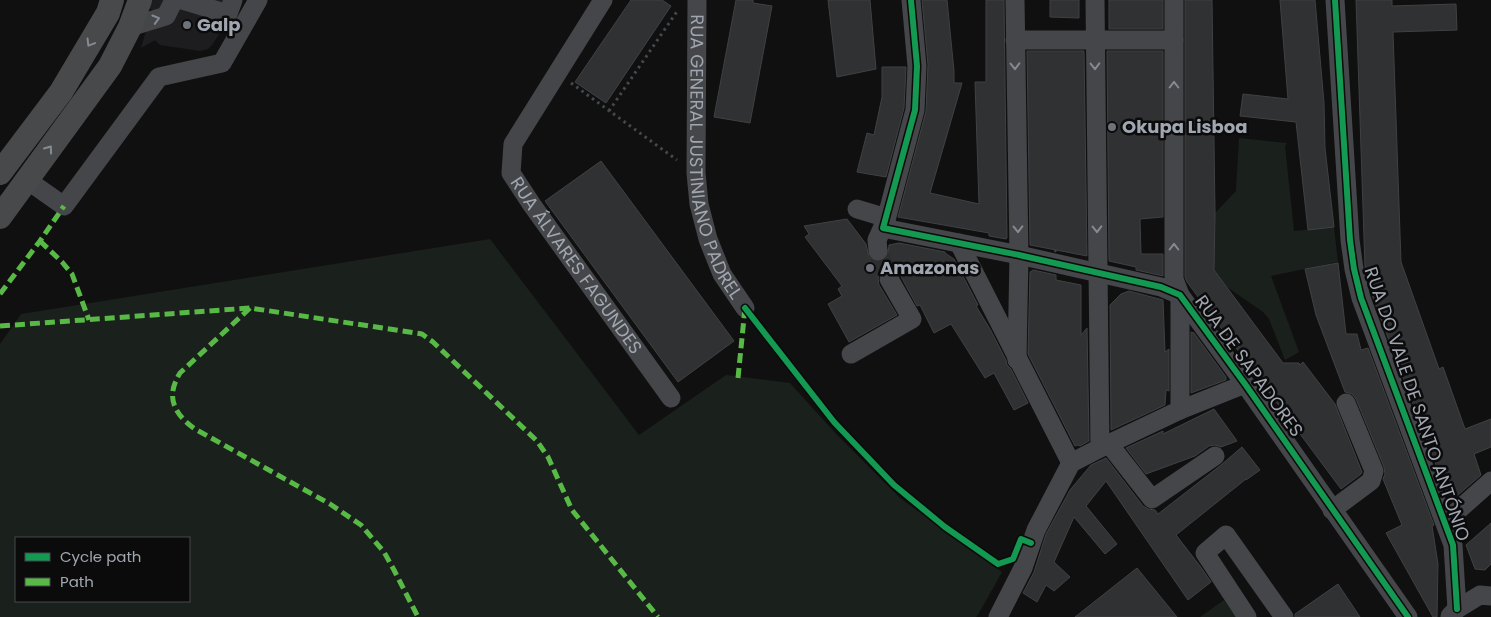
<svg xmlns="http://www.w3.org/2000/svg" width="1491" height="617" viewBox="0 0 1491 617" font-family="Poppins,sans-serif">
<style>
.built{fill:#1d1d1f}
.green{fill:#1a201b;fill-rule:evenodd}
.building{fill:#303133;stroke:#404144}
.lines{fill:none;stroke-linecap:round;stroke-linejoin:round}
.minor-tunnel{stroke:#2d2e30;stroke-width:19;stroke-dasharray:19 9;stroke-linecap:butt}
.path{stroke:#46484b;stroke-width:3;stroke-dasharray:2.5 4;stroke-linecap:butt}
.minor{stroke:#454649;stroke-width:19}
.major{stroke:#47494b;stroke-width:24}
.quiet{stroke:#58b947;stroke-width:5;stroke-dasharray:10 5;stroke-linecap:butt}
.cycleway-casing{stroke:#0b0b0c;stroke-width:9}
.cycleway{stroke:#139951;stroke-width:6}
.oneway{stroke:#858a92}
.oneway2{stroke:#868b92}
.poi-dot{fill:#6e7279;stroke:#0b0b0c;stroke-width:2}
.labels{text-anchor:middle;stroke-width:5;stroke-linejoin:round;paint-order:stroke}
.poi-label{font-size:18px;font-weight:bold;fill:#a1a7b1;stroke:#0b0b0c;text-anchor:start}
.street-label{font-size:18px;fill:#a1a7b1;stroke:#0b0b0c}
</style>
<rect width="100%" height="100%" fill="#101010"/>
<!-- built -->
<polygon class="built" points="147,0 242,0 212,45 208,49 200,51 160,45 155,40 141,48 152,10 149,8"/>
<!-- green -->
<g class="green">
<polygon points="1239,138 1287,143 1285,146 1294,231 1334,227 1338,262 1271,276 1299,352 1285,360 1269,319 1263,312 1227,287 1214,270 1215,213 1236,191"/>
<path d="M490 239 639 435 726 375 790 383 837 435 900 498 1002 572 979 613 976 617H0V344L21 314ZM16 538H189V601H16Z"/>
<polygon points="1224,600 1236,617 1200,617"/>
</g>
<!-- building -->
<g class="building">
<polygon points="631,0 662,0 671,6 606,103 575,82"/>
<polygon points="736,0 753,0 753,3 772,6 750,123 714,117"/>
<polygon points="828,0 870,0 876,69 837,77"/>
<polygon points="922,0 947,0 954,71 954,83 962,83 930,193 979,204 975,82 986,82 986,0 1004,0 1007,238 1006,239 989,236 989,233 898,217 926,111 928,65"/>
<polygon points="1050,0 1079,0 1079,18 1050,17"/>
<rect x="1109" y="0" width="54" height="29"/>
<polygon points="1185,0 1212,0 1215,213 1214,270 1283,363 1299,363 1300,365 1303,362 1335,404 1362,472 1361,474 1341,489 1187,282 1185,277"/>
<polygon points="1280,0 1315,0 1324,103 1325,148 1334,227 1308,230 1296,122 1240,116 1243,94 1288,99"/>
<polygon points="1356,0 1392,0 1392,6 1456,4 1457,30 1393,32 1401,262 1439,369 1443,367 1465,429 1491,419 1491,447 1474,454 1481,475 1450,502 1372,295 1365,267"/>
<polygon points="1027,51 1084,51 1087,256 1056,250 1056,252 1054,251 1056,250 1030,245"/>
<polygon points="1107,51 1163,51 1163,217 1140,219 1141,254 1163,254 1163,276 1136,270 1136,267 1109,261"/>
<polygon points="882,67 906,67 904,108 886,177 857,172 867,133 874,135 882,97"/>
<polygon points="601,161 734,341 678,382 545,201"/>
<polygon points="847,219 866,244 869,257 874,261 880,262 885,260 888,255 889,245 899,243 945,252 945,253 954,259 978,305 976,306 990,329 1006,360 1007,365 1011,369 1028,403 1014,410 994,373 985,378 951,324 934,333 920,305 917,306 899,273 894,269 889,268 883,270 879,274 878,279 879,285 897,315 849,342 828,304 842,296 838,289 842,286 805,237 809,234 804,226"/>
<polygon points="1338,263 1346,334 1357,334 1361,350 1368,348 1434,525 1432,526 1438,564 1437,617 1433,617 1386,533 1402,525 1383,479 1385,474 1384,467 1356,399 1352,394 1345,392 1316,315 1305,269"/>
<polygon points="1033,270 1056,275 1056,280 1081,285 1081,335 1087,328 1089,441 1080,446 1078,445 1075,446 1028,354 1030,272"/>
<polygon points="1129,291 1163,300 1165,352 1169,349 1169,391 1166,390 1165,405 1111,430 1110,305 1121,294"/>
<polygon points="1191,332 1194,333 1226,377 1226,380 1191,393"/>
<polygon points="1214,409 1237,441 1221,447 1215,445 1209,446 1195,456 1146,474 1126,448 1163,431 1163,434"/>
<polygon points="1242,447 1260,470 1246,480 1246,479 1176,535 1200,566 1211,582 1188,600 1106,481 1086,506 1117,544 1105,554 1074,517 1054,562 1070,577 1054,591 1046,585 1037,602 1023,593 1034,572 1046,534 1070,490 1091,465 1106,458 1143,506 1148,509 1155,510 1158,514 1221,465"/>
<polygon points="1491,523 1491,564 1485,570 1475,569 1466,545"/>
<polygon points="1137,568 1177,617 1075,617"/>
<polygon points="1338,584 1360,617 1295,617 1295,614"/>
</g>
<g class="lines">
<!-- minor-tunnel -->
<polyline class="minor-tunnel" points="878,251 889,279"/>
<!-- path -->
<g class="path">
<polyline points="571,83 677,160"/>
<polyline points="609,111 678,10"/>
</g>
<!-- minor -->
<g class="minor">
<polyline points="182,0 228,14 233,0"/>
<path id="s1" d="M603 0 513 144 511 173 532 205 671 398"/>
<path id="s2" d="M697 0 696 173 699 204 708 239 722 274 745 308"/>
<polyline points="1015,0 1019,255 1017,360"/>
<polyline points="1095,0 1100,448"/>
<polyline points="1174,0 1174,279 1180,295 1180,410"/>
<polyline points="1335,0 1350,240 1354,269 1361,298 1453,545 1457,609"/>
<polyline points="130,27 166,16 174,0"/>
<polyline points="1015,40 1174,40"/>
<polyline points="27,180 64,206 159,77 222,63 258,0"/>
<polyline points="857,209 877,215 886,220"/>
<polyline points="883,228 1019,255 1161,287 1180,295 1245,384 1408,617"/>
<polyline points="959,243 1071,463"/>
<polyline points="878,251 877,240 886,220 915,110 917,66 911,0"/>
<polyline points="851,354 912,319 889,279"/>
<polyline points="1109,444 1152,499 1215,456"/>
<polyline points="1332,510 1371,481 1374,471 1346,403"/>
<polyline points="1445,522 1491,481"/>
<polyline points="1450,616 1457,609 1480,595 1491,596"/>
<polyline points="998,617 1023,568 1036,530 1071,463 1100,448 1180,410 1245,384"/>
<polyline points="1247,617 1205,553 1226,535 1284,617"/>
</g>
<!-- major -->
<g class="major">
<polyline points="0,173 61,92 108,13 112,0"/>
<polyline points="0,217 110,66 130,27 140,0"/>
</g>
<!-- quiet -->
<g class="quiet">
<polyline points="40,241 62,262 72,274 89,320"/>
<polyline points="0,294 40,241 64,206"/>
<path d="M250 308 180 373C165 397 174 414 195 429L330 504 361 525 384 552 394 570 418 617"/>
<polyline points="0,326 250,308 422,334 433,342 537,441 548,457 572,510 658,617"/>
<polyline points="738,378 745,308"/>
</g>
<defs>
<g id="cycleway">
<polyline points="911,0 917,66 915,110 883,228 1019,255 1161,287 1180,295 1245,384 1408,617"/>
<polyline points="1335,0 1350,240 1354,269 1361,298 1453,545 1457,609"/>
<polyline points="745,308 834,422 894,485 945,527 998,564 1013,559 1021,539 1031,543"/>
</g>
</defs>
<!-- cycleway casing -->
<use href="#cycleway" class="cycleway-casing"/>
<!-- cycleway -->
<use href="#cycleway" class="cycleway"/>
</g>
<!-- one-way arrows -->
<defs><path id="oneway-chevron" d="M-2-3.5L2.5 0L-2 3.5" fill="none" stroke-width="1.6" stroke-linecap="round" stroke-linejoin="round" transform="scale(1.25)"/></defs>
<g class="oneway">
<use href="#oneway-chevron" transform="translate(156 19) rotate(-16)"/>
<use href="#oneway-chevron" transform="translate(1015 66) rotate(89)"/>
<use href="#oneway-chevron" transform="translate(1095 66) rotate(89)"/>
<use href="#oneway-chevron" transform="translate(1174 85) rotate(-90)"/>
<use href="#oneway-chevron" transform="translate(1018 229) rotate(89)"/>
<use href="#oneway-chevron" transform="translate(1097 229) rotate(89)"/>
<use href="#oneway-chevron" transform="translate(1174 247) rotate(-90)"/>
</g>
<g class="oneway2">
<use href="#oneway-chevron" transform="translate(90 43) rotate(121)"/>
<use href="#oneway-chevron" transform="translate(49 149) rotate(-54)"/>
</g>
<!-- markers -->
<g class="poi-dot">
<circle cx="187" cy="25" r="5"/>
<circle cx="1112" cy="127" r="5"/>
<circle cx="870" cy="268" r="5"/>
</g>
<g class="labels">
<!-- poi labels -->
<g class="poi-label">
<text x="197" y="31">Galp</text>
<text x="1122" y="133">Okupa Lisboa</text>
<text x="880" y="274">Amazonas</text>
</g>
<!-- street labels -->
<g class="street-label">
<text dy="6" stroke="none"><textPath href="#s2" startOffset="160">RUA GENERAL JUSTINIANO PADREL</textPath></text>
<text dy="6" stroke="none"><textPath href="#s1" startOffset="312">RUA ÁLVARES FAGUNDES</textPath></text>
<text transform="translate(1249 366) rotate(54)" y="6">RUA DE SAPADORES</text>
<text transform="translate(1417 404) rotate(71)" y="6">RUA DO VALE DE SANTO ANTÓNIO</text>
</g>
</g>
<!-- legend -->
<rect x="15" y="537" width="175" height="65" fill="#0b0b0c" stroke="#47494e"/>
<rect x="25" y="553" width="25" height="8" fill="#139951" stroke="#47494e"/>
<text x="60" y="562" font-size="15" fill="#a1a7b1">Cycle path</text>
<rect x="25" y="578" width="25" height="8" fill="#58b947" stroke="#47494e"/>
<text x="60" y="587" font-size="15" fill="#a1a7b1">Path</text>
</svg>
